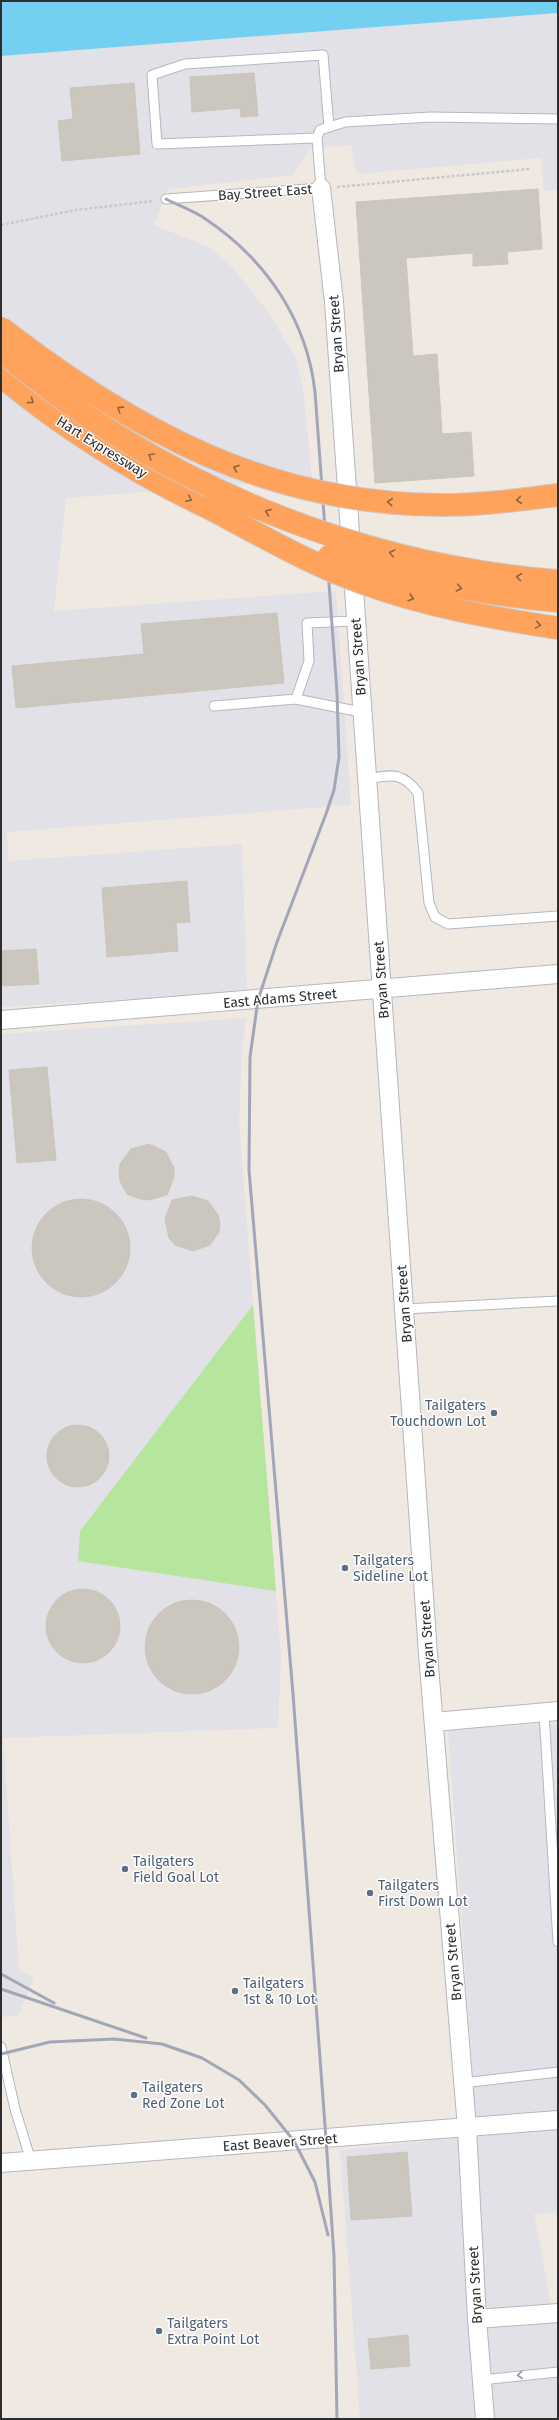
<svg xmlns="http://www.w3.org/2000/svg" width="559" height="2420" viewBox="0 0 559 2420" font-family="'Fira Sans',sans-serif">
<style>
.industrial{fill:#e3e1e8}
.green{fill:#b6e59e}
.water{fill:#75cff0}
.building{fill:#cbc7bf;stroke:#cbc5ba}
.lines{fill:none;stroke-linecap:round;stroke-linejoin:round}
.service-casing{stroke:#b4b7c1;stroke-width:11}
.minor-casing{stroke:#b4b7c1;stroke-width:20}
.motorway-casing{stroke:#c9c9c9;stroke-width:24}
.path{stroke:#c9c9c9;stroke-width:2.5;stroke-dasharray:3 2;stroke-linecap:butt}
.service{stroke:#fff;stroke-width:9}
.minor{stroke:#fff;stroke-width:18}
.motorway{stroke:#ffa35c;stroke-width:22}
.rail{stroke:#a3a6b8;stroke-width:3}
.motorway-bridge-casing{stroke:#c9c9c9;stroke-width:24;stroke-linecap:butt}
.motorway-bridge{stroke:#ffa35c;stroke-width:22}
.oneway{stroke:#8c6343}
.oneway2{stroke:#969696}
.service-dot{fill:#5c6f8a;stroke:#fff;stroke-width:1.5}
.labels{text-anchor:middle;stroke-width:3;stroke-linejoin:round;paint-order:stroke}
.street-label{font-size:14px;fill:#2e2e2e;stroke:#fff}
.service-label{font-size:14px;fill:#4e5e75;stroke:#fff;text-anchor:start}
</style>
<rect width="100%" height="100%" fill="#efe9e1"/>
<!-- industrial -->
<g class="industrial">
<polygon points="558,13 558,190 544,191 541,158 357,174 351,145 310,149 293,175 168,189 154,225 209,247 233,268 266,309 296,358 303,389 312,479 66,498 54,611 336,591 351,805 7,832 8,861 242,844 247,992 1,1007 1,56"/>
<polygon points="246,1018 242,1047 239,1122 281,1658 278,1728 3,1738 19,1970 34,1978 18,2016 1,2017 1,1034"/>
<polygon points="558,1723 558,2212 534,2214 554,2321 558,2321 558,2419 360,2419 340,2150 477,2136 448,1730"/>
</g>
<!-- green -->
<polygon class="green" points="253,1305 276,1591 78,1561 80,1531"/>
<!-- water -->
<polygon class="water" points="1,1 558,1 558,13 1,56"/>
<!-- building -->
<g class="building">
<polygon points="254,73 258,116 241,117 240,108 192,112 190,77"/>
<polygon points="134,83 140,154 62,161 58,121 73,119 70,88"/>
<polygon points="538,189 542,249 507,252 508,264 473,266 473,253 406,258 413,356 437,354 442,434 471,432 474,476 375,483 356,202"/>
<polygon points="277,613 284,683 16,708 12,666 144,654 141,624"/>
<polygon points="187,881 190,922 176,923 178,951 107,957 102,888"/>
<polygon points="36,949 39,984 1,986 1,951"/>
<polygon points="47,1067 56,1160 17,1163 9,1070"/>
<polygon points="149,1144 166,1152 174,1168 174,1177 167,1195 149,1200 140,1199 127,1194 120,1181 119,1173 120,1164 131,1149"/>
<polygon points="192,1196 208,1201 218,1215 220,1223 219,1232 210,1245 193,1251 175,1245 169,1238 165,1219 172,1200"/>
<circle cx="81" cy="1248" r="49"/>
<circle cx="78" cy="1456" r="31"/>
<circle cx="83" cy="1626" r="37"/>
<circle cx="192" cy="1647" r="47"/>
<polygon points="407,2152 412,2216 351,2220 347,2157"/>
<polygon points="408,2335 410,2366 371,2369 368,2339"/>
</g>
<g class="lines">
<defs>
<g id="service">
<polyline points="317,138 157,144 152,75 185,64 323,55 329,127"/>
<polyline points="166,199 321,188 317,138 320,130 345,122 431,117 558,119"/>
<polyline points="296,699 309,661 307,623 355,621"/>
<polyline points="214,706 296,699 361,712"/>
<path d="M366 779C391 775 402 771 418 793L429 903 435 917 448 924 558 916"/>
<polyline points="404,1309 558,1301"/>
<polyline points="544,1713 558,1942"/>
<polyline points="1,2047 15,2109 31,2161"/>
<polyline points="463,2083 558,2072"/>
<polyline points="482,2380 558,2372"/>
</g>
<g id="minor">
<polyline points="321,188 334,302 428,1654 467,2128 477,2319 485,2419"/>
<polyline points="1,1020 558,974"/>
<polyline points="434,1722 558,1711"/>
<polyline points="1,2163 558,2120"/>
<polyline points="477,2319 558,2313"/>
</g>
<path id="motorway" d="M1 376C65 429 135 473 209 508"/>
</defs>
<!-- service casing -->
<use href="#service" class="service-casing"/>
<!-- minor casing -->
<use href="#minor" class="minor-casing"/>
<!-- motorway casing -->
<use href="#motorway" class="motorway-casing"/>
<!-- path -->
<g class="path">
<polyline points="337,187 530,169"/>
<polyline points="1,225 76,210 153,201"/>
</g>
<!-- service -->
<use href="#service" class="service"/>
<!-- minor -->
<use href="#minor" class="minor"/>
<!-- motorway -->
<use href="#motorway" class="motorway"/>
<!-- rail -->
<g class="rail">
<path d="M166 199C179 206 195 211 207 220 266 260 307 320 315 392L337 693 339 757 334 790 326 814 277 942 258 1000 250 1057 249 1170 293 1694 326 2139 334 2256 337 2419"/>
<polyline points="1,1974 54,2003"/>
<polyline points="1,1989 146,2038"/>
<polyline points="1,2054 50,2042 114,2039 162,2044 202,2058 239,2080 265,2105 294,2141 315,2182 328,2235"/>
</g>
<defs>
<g id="motorway-bridge">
<path d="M1 328C136 431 266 504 441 505 480 505 519 500 558 495"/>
<path d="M1 351C157 483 354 565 558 581"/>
<path d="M209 508C259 534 309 564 363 583 426 606 492 618 558 628"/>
<path d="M329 556C404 579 480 594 558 601"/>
</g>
</defs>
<!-- motorway-bridge casing -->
<use href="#motorway-bridge" class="motorway-bridge-casing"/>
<!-- motorway-bridge -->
<use href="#motorway-bridge" class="motorway-bridge"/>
</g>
<!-- one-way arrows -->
<defs><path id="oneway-chevron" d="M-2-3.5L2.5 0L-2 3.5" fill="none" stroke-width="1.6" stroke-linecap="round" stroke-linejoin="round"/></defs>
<g class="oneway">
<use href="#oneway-chevron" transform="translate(31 401) rotate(36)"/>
<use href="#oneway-chevron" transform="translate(120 409) rotate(-147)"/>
<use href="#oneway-chevron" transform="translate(151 456) rotate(-150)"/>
<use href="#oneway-chevron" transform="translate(236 468) rotate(-160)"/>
<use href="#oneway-chevron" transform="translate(189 499) rotate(26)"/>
<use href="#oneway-chevron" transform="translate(519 500) rotate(173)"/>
<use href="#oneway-chevron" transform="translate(390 502) rotate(-175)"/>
<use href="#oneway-chevron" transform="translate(268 512) rotate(-158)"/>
<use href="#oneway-chevron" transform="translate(392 553) rotate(-166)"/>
<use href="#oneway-chevron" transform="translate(519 577) rotate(-173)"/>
<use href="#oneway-chevron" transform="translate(459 588) rotate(11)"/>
<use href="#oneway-chevron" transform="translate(411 598) rotate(16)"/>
<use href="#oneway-chevron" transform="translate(538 625) rotate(9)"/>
</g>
<use class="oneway2" href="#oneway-chevron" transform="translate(520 2375) rotate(175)"/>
<!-- markers -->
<g class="service-dot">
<circle cx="494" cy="1413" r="4"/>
<circle cx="345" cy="1568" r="4"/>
<circle cx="125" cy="1869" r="4"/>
<circle cx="370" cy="1893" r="4"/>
<circle cx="235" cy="1991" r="4"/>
<circle cx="134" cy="2095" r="4"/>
<circle cx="159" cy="2331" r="4"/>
</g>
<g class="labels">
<!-- street labels -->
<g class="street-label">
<text transform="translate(265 192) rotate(-4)" y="5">Bay Street East</text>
<text transform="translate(336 334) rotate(-94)" y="5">Bryan Street</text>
<text transform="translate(102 447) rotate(32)" y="5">Hart Expressway</text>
<text transform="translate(358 657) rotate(-94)" y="5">Bryan Street</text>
<text transform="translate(381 980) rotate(-94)" y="5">Bryan Street</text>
<text transform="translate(280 998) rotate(-5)" y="5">East Adams Street</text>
<text transform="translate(404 1304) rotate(-94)" y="5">Bryan Street</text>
<text transform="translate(427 1639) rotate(-94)" y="5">Bryan Street</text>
<text transform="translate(453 1962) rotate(-95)" y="5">Bryan Street</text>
<text transform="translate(280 2142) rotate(-4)" y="5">East Beaver Street</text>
<text transform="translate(475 2285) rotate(-93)" y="5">Bryan Street</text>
</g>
<!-- service labels -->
<g class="service-label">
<text x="486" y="1410" text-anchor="end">Tailgaters<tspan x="486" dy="16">Touchdown Lot</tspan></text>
<text x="353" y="1565">Tailgaters<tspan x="353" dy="16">Sideline Lot</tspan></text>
<text x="133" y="1866">Tailgaters<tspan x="133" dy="16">Field Goal Lot</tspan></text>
<text x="378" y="1890">Tailgaters<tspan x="378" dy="16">First Down Lot</tspan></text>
<text x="243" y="1988">Tailgaters<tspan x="243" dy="16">1st &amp; 10 Lot</tspan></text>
<text x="142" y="2092">Tailgaters<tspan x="142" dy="16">Red Zone Lot</tspan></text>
<text x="167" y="2328">Tailgaters<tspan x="167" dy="16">Extra Point Lot</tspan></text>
</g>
</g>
<!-- border -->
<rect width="559" height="2420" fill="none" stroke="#2e2e2e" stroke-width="4"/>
</svg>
